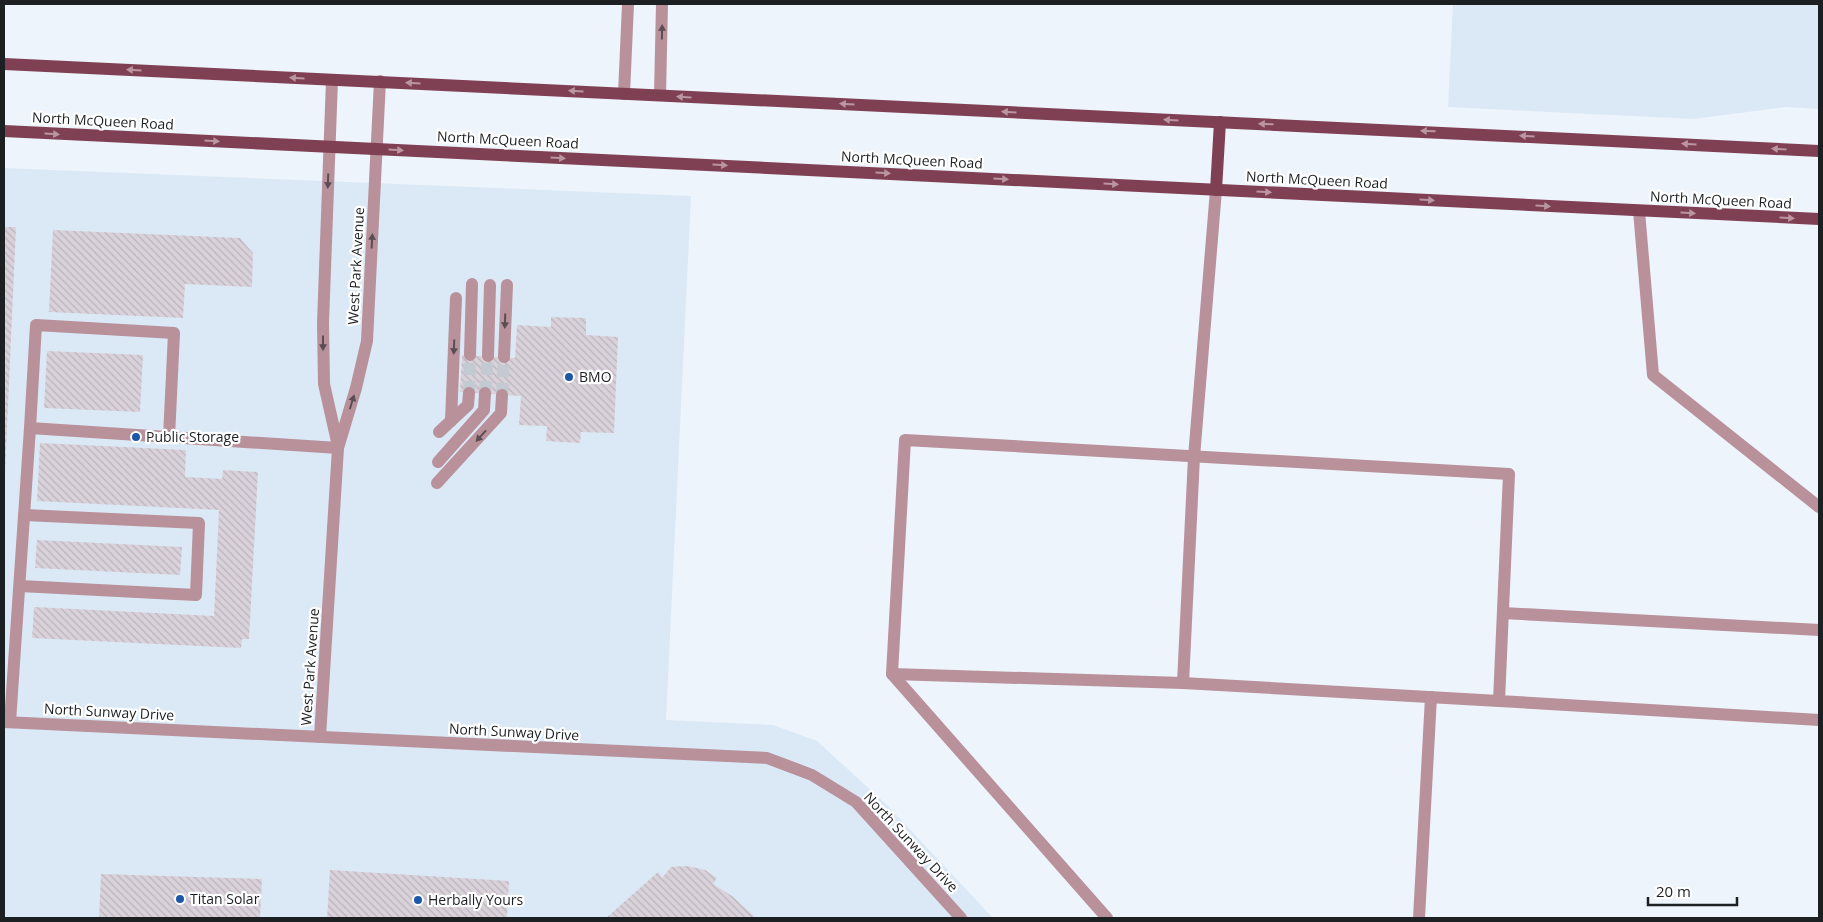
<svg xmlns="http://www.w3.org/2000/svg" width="1823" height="922" viewBox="0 0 1823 922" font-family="'Open Sans',sans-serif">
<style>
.built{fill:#dbe9f6}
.building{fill:url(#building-back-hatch)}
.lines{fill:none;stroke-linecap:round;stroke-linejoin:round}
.minor-tunnel{stroke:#c3cad1;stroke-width:12;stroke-dasharray:12 6;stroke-linecap:butt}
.minor{stroke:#b8919b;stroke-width:12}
.major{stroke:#804054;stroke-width:12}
.oneway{fill:#5b4d53}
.oneway2{fill:#b996a1}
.poi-dot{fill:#1c57a8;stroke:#fff;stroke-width:2}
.labels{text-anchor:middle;stroke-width:4.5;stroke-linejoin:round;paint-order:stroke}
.street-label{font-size:14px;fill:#1d2023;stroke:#fff}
.poi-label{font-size:14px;fill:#1d2023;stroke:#fff;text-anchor:start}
</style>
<defs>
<pattern id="building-back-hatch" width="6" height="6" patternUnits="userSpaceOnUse" patternTransform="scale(1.25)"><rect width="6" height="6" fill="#dad2da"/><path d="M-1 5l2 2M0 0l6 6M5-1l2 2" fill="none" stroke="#bbb4bb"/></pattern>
</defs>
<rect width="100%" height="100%" fill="#edf4fc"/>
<!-- built -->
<g class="built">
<polygon points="1453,4 1819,4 1819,109 1785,107 1694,119 1448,107"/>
<polygon points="4,168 691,196 666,720 773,725 817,741 886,804 993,918 4,918"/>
</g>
<!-- building -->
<g class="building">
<polygon points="4,227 16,227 5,473 4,473"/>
<polygon points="53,230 240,238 253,253 252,287 185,284 183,318 49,312"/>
<polygon points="551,317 586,318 586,335 618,337 614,433 581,432 580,443 546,441 547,426 519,425 521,396 460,392 462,355 515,358 517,325 551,327"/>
<polygon points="47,351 143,355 140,412 44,408"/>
<polygon points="40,443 186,450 185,477 222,479 223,470 258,472 249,639 242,639 241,648 32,638 34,607 214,616 219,510 37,501"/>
<polygon points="37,540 182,547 180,575 35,568"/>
<polygon points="688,866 705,870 717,878 713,884 732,896 754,916 752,918 606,918 658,872 662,878 671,867"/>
<polygon points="330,870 509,881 507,918 327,918"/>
<polygon points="101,874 262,879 260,918 99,918"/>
</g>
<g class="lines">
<!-- minor-tunnel -->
<g class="minor-tunnel">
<polyline points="469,393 470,355"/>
<polyline points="485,393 488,356"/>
<polyline points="502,395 504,357"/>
</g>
<!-- minor -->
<g class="minor">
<polyline points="332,80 323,323 324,384 338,446"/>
<polyline points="624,94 628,4"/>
<polyline points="660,95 662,4"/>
<polyline points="1639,211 1653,375 1819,507"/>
<polyline points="470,355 472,284"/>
<polyline points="488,356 490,285"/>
<polyline points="504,357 507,285"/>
<polyline points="451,421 456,298"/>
<polyline points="30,428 36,325 174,333 169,437"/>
<polyline points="439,432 468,405 469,393"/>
<polyline points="438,462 484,410 485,393"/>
<polyline points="437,483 501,413 502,395"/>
<polyline points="20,586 196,595 199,523 24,515"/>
<polyline points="1503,613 1819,630"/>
<polyline points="892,674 1183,683 1499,701"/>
<polyline points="1183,683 1194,457 1216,190"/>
<polyline points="4,722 767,758 812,775 856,802 961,918"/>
<polyline points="10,722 30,428 338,448"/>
<polyline points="320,737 338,448 356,388 367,341 380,81"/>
<polyline points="1107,918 892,674 905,440 1509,474 1499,701 1819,720"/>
<polyline points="1419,918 1431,697"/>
</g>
<!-- major -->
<g class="major">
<path d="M4 64C393 82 782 101 1172 120 1387 130 1603 139 1819 151"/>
<polyline points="4,131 1819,219"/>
<polyline points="1216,190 1220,122"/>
</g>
</g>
<!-- one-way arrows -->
<defs><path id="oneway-solid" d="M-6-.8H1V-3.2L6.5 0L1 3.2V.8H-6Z" transform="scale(1.25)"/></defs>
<g class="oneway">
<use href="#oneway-solid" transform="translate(662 32) rotate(-89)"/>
<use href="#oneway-solid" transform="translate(328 181) rotate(92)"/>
<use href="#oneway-solid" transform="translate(372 241) rotate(-87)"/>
<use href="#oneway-solid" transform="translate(505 321) rotate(92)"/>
<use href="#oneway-solid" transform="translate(323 343) rotate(90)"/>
<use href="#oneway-solid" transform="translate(454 347) rotate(92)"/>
<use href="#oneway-solid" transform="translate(352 402) rotate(-73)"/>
<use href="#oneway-solid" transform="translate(481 436) rotate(132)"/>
</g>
<g class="oneway2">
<use href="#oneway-solid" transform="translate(134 70) rotate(-177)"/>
<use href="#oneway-solid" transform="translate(297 78) rotate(-177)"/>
<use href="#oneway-solid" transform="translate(413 83) rotate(-177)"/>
<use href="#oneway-solid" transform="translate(576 91) rotate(-177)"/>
<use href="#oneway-solid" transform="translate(684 97) rotate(-177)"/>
<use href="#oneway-solid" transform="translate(847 104) rotate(-177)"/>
<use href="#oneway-solid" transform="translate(1009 112) rotate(-177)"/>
<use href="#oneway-solid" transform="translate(1171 120) rotate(-177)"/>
<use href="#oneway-solid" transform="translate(1266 124) rotate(-178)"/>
<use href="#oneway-solid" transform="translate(1428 131) rotate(-178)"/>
<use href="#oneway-solid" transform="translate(52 134) rotate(3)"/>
<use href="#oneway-solid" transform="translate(1527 136) rotate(-177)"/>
<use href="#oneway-solid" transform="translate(212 141) rotate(3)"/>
<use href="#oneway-solid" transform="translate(1689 144) rotate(-177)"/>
<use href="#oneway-solid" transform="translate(1779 149) rotate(-177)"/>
<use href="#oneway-solid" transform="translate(396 150) rotate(3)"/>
<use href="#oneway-solid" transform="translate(558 158) rotate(3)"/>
<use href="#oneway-solid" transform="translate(720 165) rotate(3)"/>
<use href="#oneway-solid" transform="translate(883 173) rotate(3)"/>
<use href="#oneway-solid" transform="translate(1001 179) rotate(3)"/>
<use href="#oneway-solid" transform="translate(1111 184) rotate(3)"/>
<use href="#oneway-solid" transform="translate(1264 192) rotate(3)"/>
<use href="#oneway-solid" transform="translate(1427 200) rotate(3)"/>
<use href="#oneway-solid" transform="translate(1543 206) rotate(3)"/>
<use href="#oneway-solid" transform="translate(1688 213) rotate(3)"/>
<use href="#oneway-solid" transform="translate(1787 218) rotate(3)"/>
</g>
<!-- markers -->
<g class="poi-dot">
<circle cx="569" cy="377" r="5"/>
<circle cx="136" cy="437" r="5"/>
<circle cx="180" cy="899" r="5"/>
<circle cx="418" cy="900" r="5"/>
</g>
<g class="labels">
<!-- street labels -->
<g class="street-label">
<text transform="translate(103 121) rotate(3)" y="5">North McQueen Road</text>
<text transform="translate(508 140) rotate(3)" y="5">North McQueen Road</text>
<text transform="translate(912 160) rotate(3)" y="5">North McQueen Road</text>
<text transform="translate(1317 180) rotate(3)" y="5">North McQueen Road</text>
<text transform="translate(1721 200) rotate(3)" y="5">North McQueen Road</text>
<text transform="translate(356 266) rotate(-87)" y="5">West Park Avenue</text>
<text transform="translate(310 667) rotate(-86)" y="5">West Park Avenue</text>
<text transform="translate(109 712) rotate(3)" y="5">North Sunway Drive</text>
<text transform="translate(514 732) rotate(3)" y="5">North Sunway Drive</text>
<text transform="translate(911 842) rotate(47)" y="5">North Sunway Drive</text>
</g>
<!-- poi labels -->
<g class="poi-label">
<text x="579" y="382">BMO</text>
<text x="146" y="442">Public Storage</text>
<text x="190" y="904">Titan Solar</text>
<text x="428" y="905">Herbally Yours</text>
</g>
</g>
<!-- border -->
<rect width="1823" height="922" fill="none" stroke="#1d2023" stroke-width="10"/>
<!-- scale -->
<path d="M1648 897v8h89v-8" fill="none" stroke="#1d2023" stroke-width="2.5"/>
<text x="1656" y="897" font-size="15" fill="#1d2023" stroke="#ffffff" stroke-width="4" paint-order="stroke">20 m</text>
</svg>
